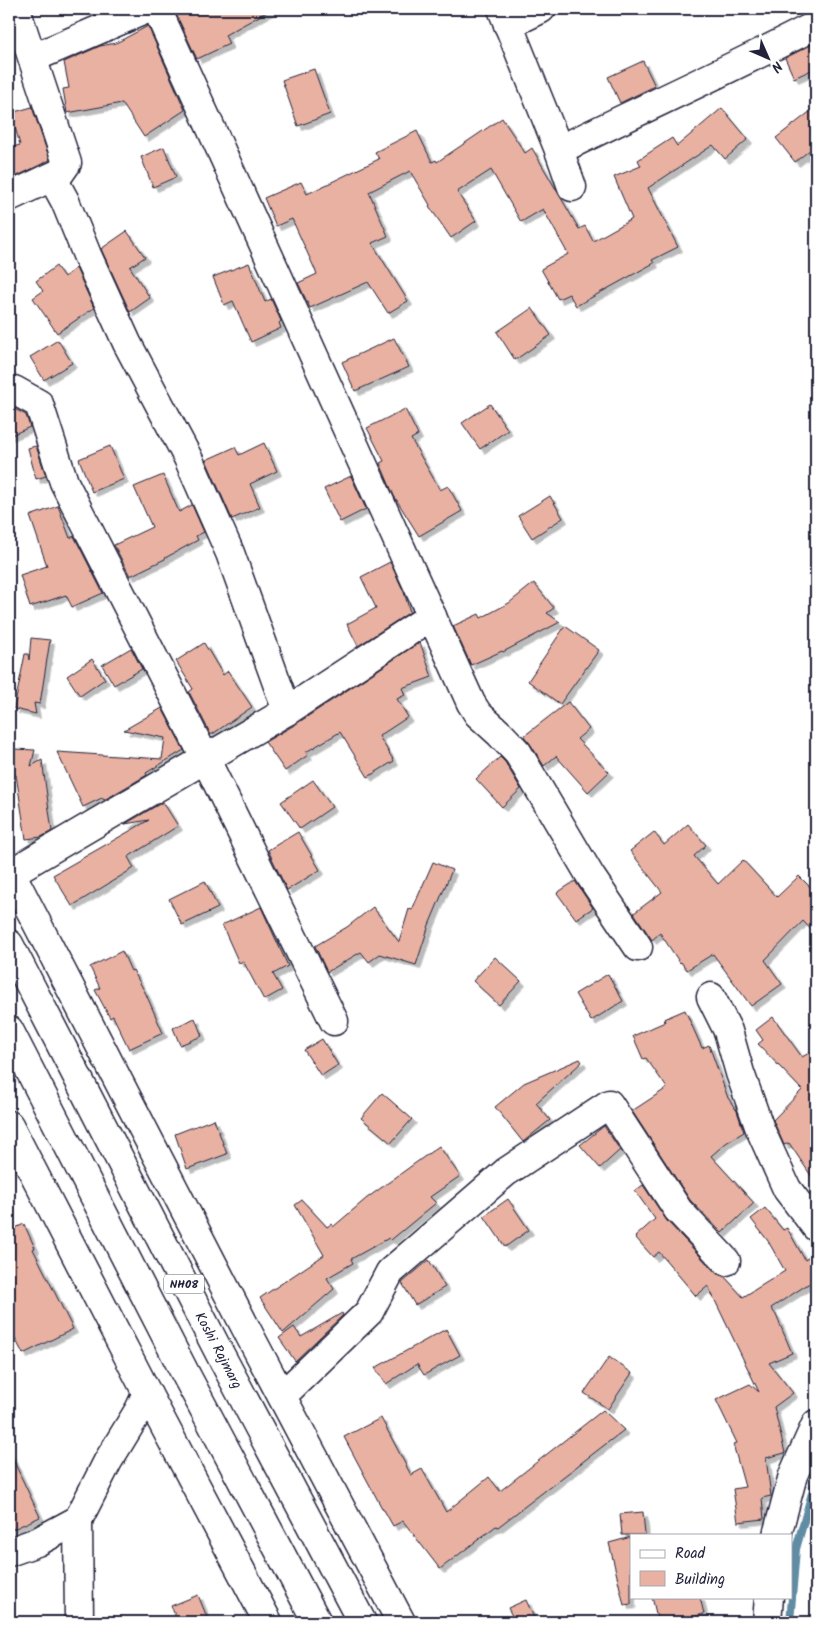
<svg xmlns="http://www.w3.org/2000/svg" width="825" height="1631" viewBox="0 0 825 1631" font-family="Kalam,sans-serif">
<style>
.lines{fill:none;stroke-linecap:round;stroke-linejoin:round}
.stream{stroke:#608ca4;stroke-width:8}
.building{fill:#e9b1a1;stroke:#22223b;filter:url(#shadow)}
.minor-casing{stroke:#22223b;stroke-width:31}
.major-casing{stroke:#22223b;stroke-width:31}
.minor{stroke:#fff;stroke-width:28}
.major{stroke:#fff;stroke-width:28}
.labels{text-anchor:middle;stroke-width:4;stroke-linejoin:round;paint-order:stroke}
.shield{fill:#fff;stroke:#646476;stroke-width:1}
.shield-label{font-size:12px;font-weight:bold;fill:#22223b}
.street-label{font-size:14px;fill:#22223b;stroke:#fff}
</style>
<defs>
<filter id="shadow"><feDropShadow dx="4.5" dy="4.5" stdDeviation="0" flood-color="#0004"/></filter>
</defs>
<rect width="100%" height="100%" fill="#fff"/>
<filter id="ink" filterUnits="userSpaceOnUse"><feTurbulence type="fractalNoise" baseFrequency=".02" numOctaves="2"/><feDisplacementMap in="SourceGraphic" scale="10" xChannelSelector="R" yChannelSelector="G"/><feConvolveMatrix kernelMatrix="1 2 1 2 8 2 1 2 1" color-interpolation-filters="sRGB"/></filter>
<g filter="url(#ink)">
<g class="lines">
<!-- stream -->
<polyline class="stream" points="790,1622 796,1549 816,1479"/>
</g>
<!-- building -->
<g class="building">
<polygon points="181,9 272,9 225,35 229,44 197,59 175,12"/>
<polygon points="148,26 185,110 144,137 122,103 67,113 63,89 69,88 64,62 100,46 116,43"/>
<polygon points="815,43 816,47 816,68 794,78 785,58"/>
<polygon points="643,61 655,86 620,103 608,77"/>
<polygon points="314,69 330,114 298,126 282,80"/>
<polygon points="32,107 50,160 9,180 9,148 20,145 11,113"/>
<polygon points="816,107 816,145 795,162 776,138"/>
<polygon points="722,108 748,139 725,159 713,145 648,188 678,247 652,260 654,263 576,306 569,294 558,299 541,269 568,254 543,209 521,222 491,170 457,192 476,221 451,238 429,206 430,205 410,171 369,192 388,236 372,243 408,301 388,313 368,282 310,308 298,283 317,274 292,219 276,226 264,198 301,182 307,194 379,159 375,152 417,131 432,162 436,160 437,162 502,118 525,153 532,148 579,229 585,226 593,241 632,219 614,177 641,166 638,160 672,138 677,146"/>
<polygon points="164,147 176,177 153,187 141,157"/>
<polygon points="127,231 145,257 130,267 150,298 130,312 101,249"/>
<polygon points="249,263 265,302 271,299 281,321 279,323 281,328 251,342 233,301 224,305 213,277"/>
<polygon points="56,266 64,277 76,268 94,308 57,333 33,298 43,291 36,281"/>
<polygon points="532,308 551,335 515,360 497,332"/>
<polygon points="394,338 409,367 355,391 342,362"/>
<polygon points="58,340 72,363 44,380 30,357"/>
<polygon points="490,404 508,430 480,449 462,423"/>
<polygon points="9,406 26,415 30,427 9,436"/>
<polygon points="405,409 418,435 411,439 440,490 448,486 462,511 419,536 394,496 380,463 384,461 367,428"/>
<polygon points="264,443 277,471 250,484 260,507 232,519 206,460 235,447 239,455"/>
<polygon points="36,446 46,476 36,479 28,448"/>
<polygon points="110,446 124,479 92,492 79,459"/>
<polygon points="163,475 179,512 192,505 204,532 196,536 198,540 165,558 165,559 130,576 114,545 152,527 134,487"/>
<polygon points="351,476 366,509 340,522 324,489"/>
<polygon points="550,496 563,518 532,538 518,516"/>
<polygon points="58,506 70,538 74,536 103,593 72,607 66,595 30,607 20,575 47,566 30,516"/>
<polygon points="390,562 404,592 410,612 358,646 347,624 376,608 361,577"/>
<polygon points="534,583 554,608 547,613 560,622 503,652 502,651 471,665 453,626 479,614 481,618 509,603"/>
<polygon points="565,626 599,650 560,704 528,681"/>
<polygon points="31,638 50,640 40,704 34,703 36,714 14,709 25,654 28,654 29,660"/>
<polygon points="420,642 432,677 402,688 405,695 397,699 408,717 379,736 394,761 368,777 340,732 306,752 308,755 285,771 265,742 296,724"/>
<polygon points="204,643 223,675 228,671 252,707 211,735 189,692 193,689 176,661"/>
<polygon points="131,648 142,669 114,685 102,665"/>
<polygon points="92,659 105,679 80,696 67,676"/>
<polygon points="568,702 589,729 577,739 609,772 588,792 556,756 544,766 531,745 524,736"/>
<polygon points="162,708 184,750 146,773 147,775 104,800 102,798 83,807 57,752 162,759 165,738 124,730"/>
<polygon points="14,749 35,750 31,766 42,760 52,831 41,837 26,839 16,775 12,775"/>
<polygon points="500,757 505,762 521,789 502,807 476,779"/>
<polygon points="313,780 332,807 300,829 281,802"/>
<polygon points="163,802 178,826 128,857 134,868 72,906 53,875 149,820 125,824"/>
<polygon points="688,824 706,845 694,856 718,884 743,860 777,897 799,876 816,893 816,935 803,921 765,960 782,984 751,1006 713,954 687,970 681,962 680,963 660,933 652,940 634,913 662,892 630,851 654,832 664,845"/>
<polygon points="298,832 320,870 287,890 268,850"/>
<polygon points="433,862 452,870 429,925 416,965 380,954 369,962 361,952 327,972 315,946 347,927 373,907 399,942 409,909 412,910"/>
<polygon points="205,881 218,908 182,925 169,899"/>
<polygon points="575,881 593,908 576,919 557,893"/>
<polygon points="261,907 288,966 273,974 282,990 264,1000 243,961 239,963 222,925"/>
<polygon points="122,951 131,971 133,970 146,994 163,1033 129,1049 113,1016 110,1018 95,990 100,988 90,967"/>
<polygon points="495,957 521,981 499,1005 473,981"/>
<polygon points="608,974 623,1001 591,1021 575,994"/>
<polygon points="685,1010 702,1048 709,1045 728,1098 737,1111 744,1132 726,1143 711,1156 754,1203 722,1233 690,1200 632,1111 667,1088 646,1058 643,1059 633,1036 665,1022 664,1019"/>
<polygon points="773,1017 802,1057 816,1049 816,1183 789,1143 784,1145 773,1120 802,1090 758,1044 763,1040 756,1030"/>
<polygon points="195,1018 202,1036 180,1045 173,1028"/>
<polygon points="322,1039 338,1065 321,1076 304,1050"/>
<polygon points="580,1059 582,1062 536,1103 550,1120 523,1142 495,1107 524,1083"/>
<polygon points="382,1093 412,1119 391,1143 361,1118"/>
<polygon points="214,1119 227,1154 187,1169 175,1134"/>
<polygon points="604,1126 620,1150 600,1168 580,1145"/>
<polygon points="439,1146 460,1176 430,1197 436,1203 391,1240 389,1238 351,1259 353,1263 327,1278 334,1289 283,1333 260,1298 324,1255 295,1205 302,1200 327,1227 331,1224 333,1227 367,1198"/>
<polygon points="643,1185 667,1221 715,1272 724,1276 743,1297 785,1271 768,1241 751,1219 765,1208 783,1230 787,1228 805,1260 816,1252 816,1279 771,1308 776,1315 792,1353 769,1363 793,1393 774,1407 785,1453 766,1458 771,1496 762,1498 764,1519 738,1522 733,1489 745,1487 733,1444 737,1443 716,1400 750,1384 759,1392 708,1286 696,1296 659,1252 653,1257 635,1237 655,1219 635,1191"/>
<polygon points="508,1199 529,1230 505,1247 484,1216"/>
<polygon points="24,1224 35,1248 33,1249 73,1329 23,1354 9,1326 9,1231"/>
<polygon points="429,1260 445,1287 415,1305 402,1283"/>
<polygon points="342,1313 343,1315 295,1361 279,1338 294,1327 301,1337"/>
<polygon points="446,1329 460,1355 424,1375 417,1364 386,1384 375,1368"/>
<polygon points="609,1357 632,1373 608,1409 584,1393"/>
<polygon points="603,1410 624,1430 498,1527 496,1526 440,1569 403,1521 393,1526 384,1510 383,1510 344,1437 381,1418 411,1475 422,1469 446,1512 489,1477 500,1491"/>
<polygon points="9,1451 40,1517 9,1531"/>
<polygon points="643,1512 645,1535 622,1535 620,1514"/>
<polygon points="631,1537 631,1604 624,1605 609,1543"/>
<polygon points="198,1595 209,1622 178,1622 171,1606"/>
<polygon points="652,1597 700,1597 704,1614 672,1622 658,1622"/>
<polygon points="526,1600 536,1622 515,1622 508,1608"/>
</g>
<g class="lines">
<defs>
<g id="minor">
<polyline points="157,9 471,703 478,714 500,734 518,753 591,877 638,947"/>
<polyline points="502,9 559,150 572,187"/>
<polyline points="508,25 541,9"/>
<polyline points="33,58 147,9"/>
<path d="M559 150C644 108 731 69 816 25"/>
<polyline points="52,177 65,201 87,255 127,343 188,458 230,553 287,711"/>
<polyline points="9,197 60,173 67,163 16,9"/>
<polyline points="9,391 14,390 39,404 64,482 205,758 334,1021"/>
<polyline points="9,869 251,1338 401,1622"/>
<polyline points="9,874 287,711 432,616"/>
<polyline points="711,997 728,1031 740,1073 760,1129 787,1189 816,1227"/>
<polyline points="9,1125 147,1393 268,1622"/>
<polyline points="282,1396 369,1312 390,1272 506,1172 609,1104 678,1210 726,1261"/>
<polyline points="78,1520 79,1622"/>
<polyline points="777,1535 793,1475 816,1424"/>
<polyline points="9,1552 37,1542 78,1520 108,1461 139,1410 147,1393"/>
<polyline points="767,1622 769,1597"/>
</g>
<g id="major">
<polyline points="9,944 220,1354 362,1622"/>
<polyline points="9,1030 185,1373 317,1622"/>
</g>
</defs>
<!-- minor casing -->
<use href="#minor" class="minor-casing"/>
<!-- major casing -->
<use href="#major" class="major-casing"/>
<!-- minor -->
<use href="#minor" class="minor"/>
<!-- major -->
<use href="#major" class="major"/>
</g>
</g>
<g class="labels">
<!-- shield labels -->
<rect class="shield" x="164" y="1274.5" width="40" height="19" rx="4"/>
<g class="shield-label">
<text x="184" y="1288">NH08</text>
</g>
<!-- street labels -->
<g class="street-label">
<text transform="translate(219 1350) rotate(62)" y="5">Koshi Rajmarg</text>
</g>
</g>
<!-- margin -->
<rect width="825" height="1631" fill="none" stroke="#fff" stroke-width="30"/>
<rect x="15" y="15" width="795" height="1601" fill="none" stroke="#22223b" stroke-width="2" filter="url(#ink)"/>
<!-- legend -->
<rect x="630" y="1534" width="162" height="65" fill="#ffffff" stroke="#a7a7b1"/>
<rect x="640" y="1550" width="25" height="8" fill="#ffffff" stroke="#a7a7b1"/>
<text x="675" y="1558" font-size="15" fill="#22223b">Road</text>
<rect x="640" y="1571" width="25" height="15" fill="#e9b1a1" stroke="#a7a7b1"/>
<text x="675" y="1584" font-size="15" fill="#22223b">Building</text>
<!-- north arrow -->
<g transform="translate(768 58) rotate(135)" stroke="#ffffff" stroke-width="4" paint-order="stroke">
<path d="M0-4L9 19L0 12L-9 19Z" fill="#22223b"/>
<text y="-8" font-size="14" font-weight="bold" text-anchor="middle" fill="#22223b">N</text>
</g>
</svg>
